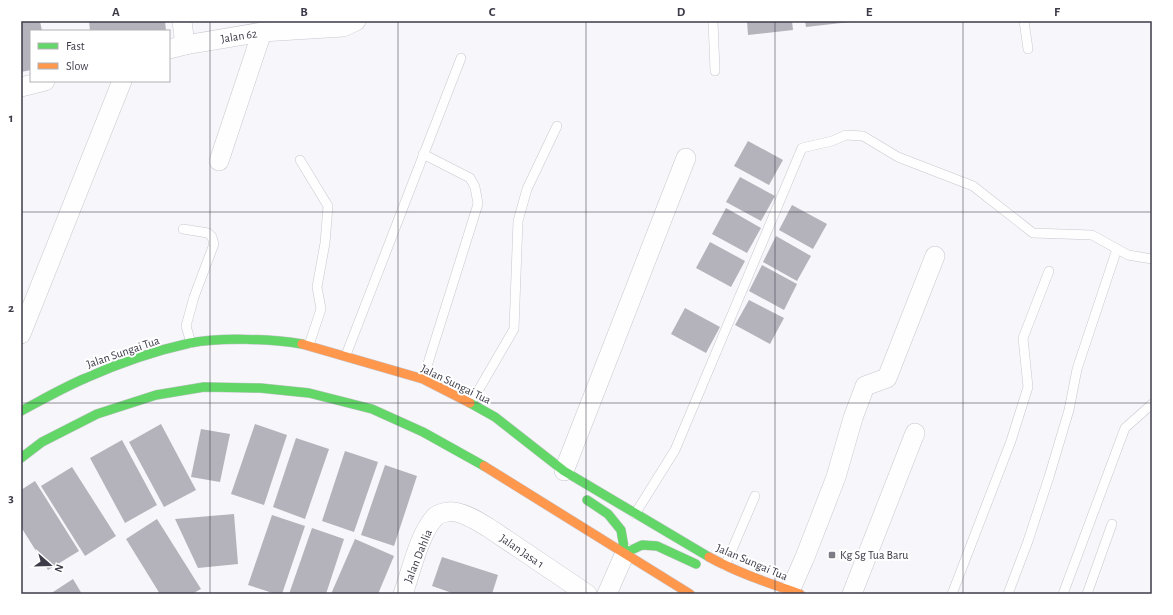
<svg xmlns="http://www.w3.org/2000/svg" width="1173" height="615" viewBox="0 0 1173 615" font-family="'Alegreya Sans',sans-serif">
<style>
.building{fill:#b4b2bb}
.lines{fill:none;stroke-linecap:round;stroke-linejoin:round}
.lane-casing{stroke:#c8c7cf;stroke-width:10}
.street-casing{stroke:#c8c7cf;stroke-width:20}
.fast-casing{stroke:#c8c7cf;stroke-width:10}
.slow-casing{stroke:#c8c7cf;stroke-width:10}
.lane{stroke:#fefefe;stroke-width:9}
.street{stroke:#fefefe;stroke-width:19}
.fast{stroke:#63d668;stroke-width:9}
.slow{stroke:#ff974d;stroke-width:9}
.grid{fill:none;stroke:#3d3b48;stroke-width:1;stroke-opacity:0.55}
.poi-dot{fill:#7e7c86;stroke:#fff;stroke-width:1.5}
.labels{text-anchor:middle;stroke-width:4;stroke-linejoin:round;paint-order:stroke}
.street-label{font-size:12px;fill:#3d3b48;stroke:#fff}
.poi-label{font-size:12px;fill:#3d3b48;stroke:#fff;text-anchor:start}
.neatline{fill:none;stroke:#3d3b48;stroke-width:1.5}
.grid-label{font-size:13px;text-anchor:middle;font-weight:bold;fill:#3d3b48}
</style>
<rect width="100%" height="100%" fill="#f7f6fa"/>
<!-- building -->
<g class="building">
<polygon points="21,21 40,21 42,31 31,31 31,70 21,72"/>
<polygon points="89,21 165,21 166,31 90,31"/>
<polygon points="747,21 792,21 793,30 748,35"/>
<polygon points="805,21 850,21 850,22 806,27"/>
<polygon points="748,141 783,160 769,185 734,166"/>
<polygon points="740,177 775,196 761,221 726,202"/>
<polygon points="792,205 827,224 813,249 779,230"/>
<polygon points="726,208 761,228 747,253 712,234"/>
<polygon points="776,236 811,256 797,281 763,262"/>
<polygon points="710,242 745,261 731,287 696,268"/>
<polygon points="762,265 797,284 784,310 749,291"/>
<polygon points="749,300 784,318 770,344 735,325"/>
<polygon points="685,308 720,327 706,353 671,334"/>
<polygon points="161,424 196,490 164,507 129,442"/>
<polygon points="255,424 287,435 264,505 231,494"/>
<polygon points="201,429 230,434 220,482 191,477"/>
<polygon points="296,438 329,449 305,519 273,507"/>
<polygon points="122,440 157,505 125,523 90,458"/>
<polygon points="345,451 378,462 354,532 322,521"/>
<polygon points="385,465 417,476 394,546 361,535"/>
<polygon points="72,467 116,536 85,556 41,486"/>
<polygon points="35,481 79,551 48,570 21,527 21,490"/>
<polygon points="234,514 238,564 198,568 175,519"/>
<polygon points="272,515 305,526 282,594 276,594 248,585"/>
<polygon points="157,519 201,589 192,594 160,594 126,539"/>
<polygon points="312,528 344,539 326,594 289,594"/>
<polygon points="355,539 394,556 378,594 331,594"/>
<polygon points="442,557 498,575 492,594 455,594 432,586"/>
<polygon points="73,579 82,594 50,594"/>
</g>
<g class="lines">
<defs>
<g id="lane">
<polyline points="713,21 715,71"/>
<polyline points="1024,21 1028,49"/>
<polyline points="300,160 328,206 325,243 317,287 321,309 309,345"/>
<polyline points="183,229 208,233 212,237 214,244 194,297 186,326 191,343"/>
<polyline points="346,355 461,58"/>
<polyline points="423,379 478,204 475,187 470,178 423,154"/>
<polyline points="471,403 514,329 518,221 527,189 557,126"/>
<polyline points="635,514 675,450 802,148 832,141 846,135 863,136 898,157 973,186 1033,233 1092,235 1128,255 1152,259"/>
<polyline points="725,566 755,496"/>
<polyline points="952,594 1011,441 1028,387 1023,338 1049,271"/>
<polyline points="1008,594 1028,541 1049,477 1069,410 1077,369 1117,249"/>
<polyline points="1063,594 1125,428 1152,404"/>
<polyline points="1087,594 1112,524"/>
</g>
<g id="street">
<polyline points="182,21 185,45"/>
<polyline points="169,49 185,45 262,32 343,27 356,21"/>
<polyline points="21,87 45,81"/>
<polyline points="219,161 262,32"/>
<polyline points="21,334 122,81"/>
<polyline points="564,471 686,158"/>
<polyline points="790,591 805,557 836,477 853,418 865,386 887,378 935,256"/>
<path d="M403 594C411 572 419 534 435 517 439 513 449 511 455 512 467 514 479 522 489 528L587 594"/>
<polyline points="607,594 625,553"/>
<polyline points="852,594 915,433"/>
</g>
<g id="fast">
<polyline points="470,403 495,417 564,471 709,557"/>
<path d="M21 411C42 400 64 387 86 378 119 363 154 351 190 343 221 337 271 339 302 344"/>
<polyline points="21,458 42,442 97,414 156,395 204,387 260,388 309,393 372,409 423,432 484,466"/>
<polyline points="587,500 608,514 621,530 625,553"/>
<polyline points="625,553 642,545 657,546 696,564"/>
</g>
<g id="slow">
<polyline points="302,344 423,379 470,403"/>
<polyline points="484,466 690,594"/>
<path d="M709 557C738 573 769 583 800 594"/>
</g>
</defs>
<!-- lane casing -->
<use href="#lane" class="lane-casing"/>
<!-- street casing -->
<use href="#street" class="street-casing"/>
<!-- fast casing -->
<use href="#fast" class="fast-casing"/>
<!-- slow casing -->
<use href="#slow" class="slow-casing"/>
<!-- lane -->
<use href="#lane" class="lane"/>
<!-- street -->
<use href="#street" class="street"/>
<!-- fast -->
<use href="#fast" class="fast"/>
<!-- slow -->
<use href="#slow" class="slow"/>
</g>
<!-- grid -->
<path class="grid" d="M210 21V594M398 21V594M586 21V594M775 21V594M963 21V594M21 212H1152M21 403H1152"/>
<!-- markers -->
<rect class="poi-dot" x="828" y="551" width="8" height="8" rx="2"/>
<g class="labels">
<!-- street labels -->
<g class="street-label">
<text transform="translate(239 36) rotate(-9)" y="4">Jalan 62</text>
<text transform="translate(123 352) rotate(-19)" y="4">Jalan Sungai Tua</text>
<text transform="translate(456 384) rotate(26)" y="4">Jalan Sungai Tua</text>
<text transform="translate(522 551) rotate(34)" y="4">Jalan Jasa 1</text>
<text transform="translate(418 556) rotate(-68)" y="4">Jalan Dahlia</text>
<text transform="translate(752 562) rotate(23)" y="4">Jalan Sungai Tua</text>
</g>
<!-- poi labels -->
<g class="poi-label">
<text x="840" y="559">Kg Sg Tua Baru</text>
</g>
</g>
<!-- border -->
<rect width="1173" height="615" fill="none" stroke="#ffffff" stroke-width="44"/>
<!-- legend -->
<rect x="30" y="30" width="140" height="52" fill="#ffffff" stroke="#b1b1b6"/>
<rect x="38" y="43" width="20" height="6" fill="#63d668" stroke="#b1b1b6"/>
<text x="66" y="50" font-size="12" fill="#3d3b48">Fast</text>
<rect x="38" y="63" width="20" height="6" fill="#ff974d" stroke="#b1b1b6"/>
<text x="66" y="70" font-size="12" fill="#3d3b48">Slow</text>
<!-- north arrow -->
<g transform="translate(50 565) rotate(110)" stroke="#ffffff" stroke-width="3" paint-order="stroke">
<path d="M0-3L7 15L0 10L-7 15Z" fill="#3d3b48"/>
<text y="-6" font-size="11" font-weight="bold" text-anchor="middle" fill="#3d3b48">N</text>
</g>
<rect x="22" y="22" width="1129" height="571" class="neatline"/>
<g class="grid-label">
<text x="116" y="16">A</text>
<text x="304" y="16">B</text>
<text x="492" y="16">C</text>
<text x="681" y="16">D</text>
<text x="869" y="16">E</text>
<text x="1057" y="16">F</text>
<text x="11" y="122">1</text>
<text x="11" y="312">2</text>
<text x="11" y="502">3</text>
</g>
</svg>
